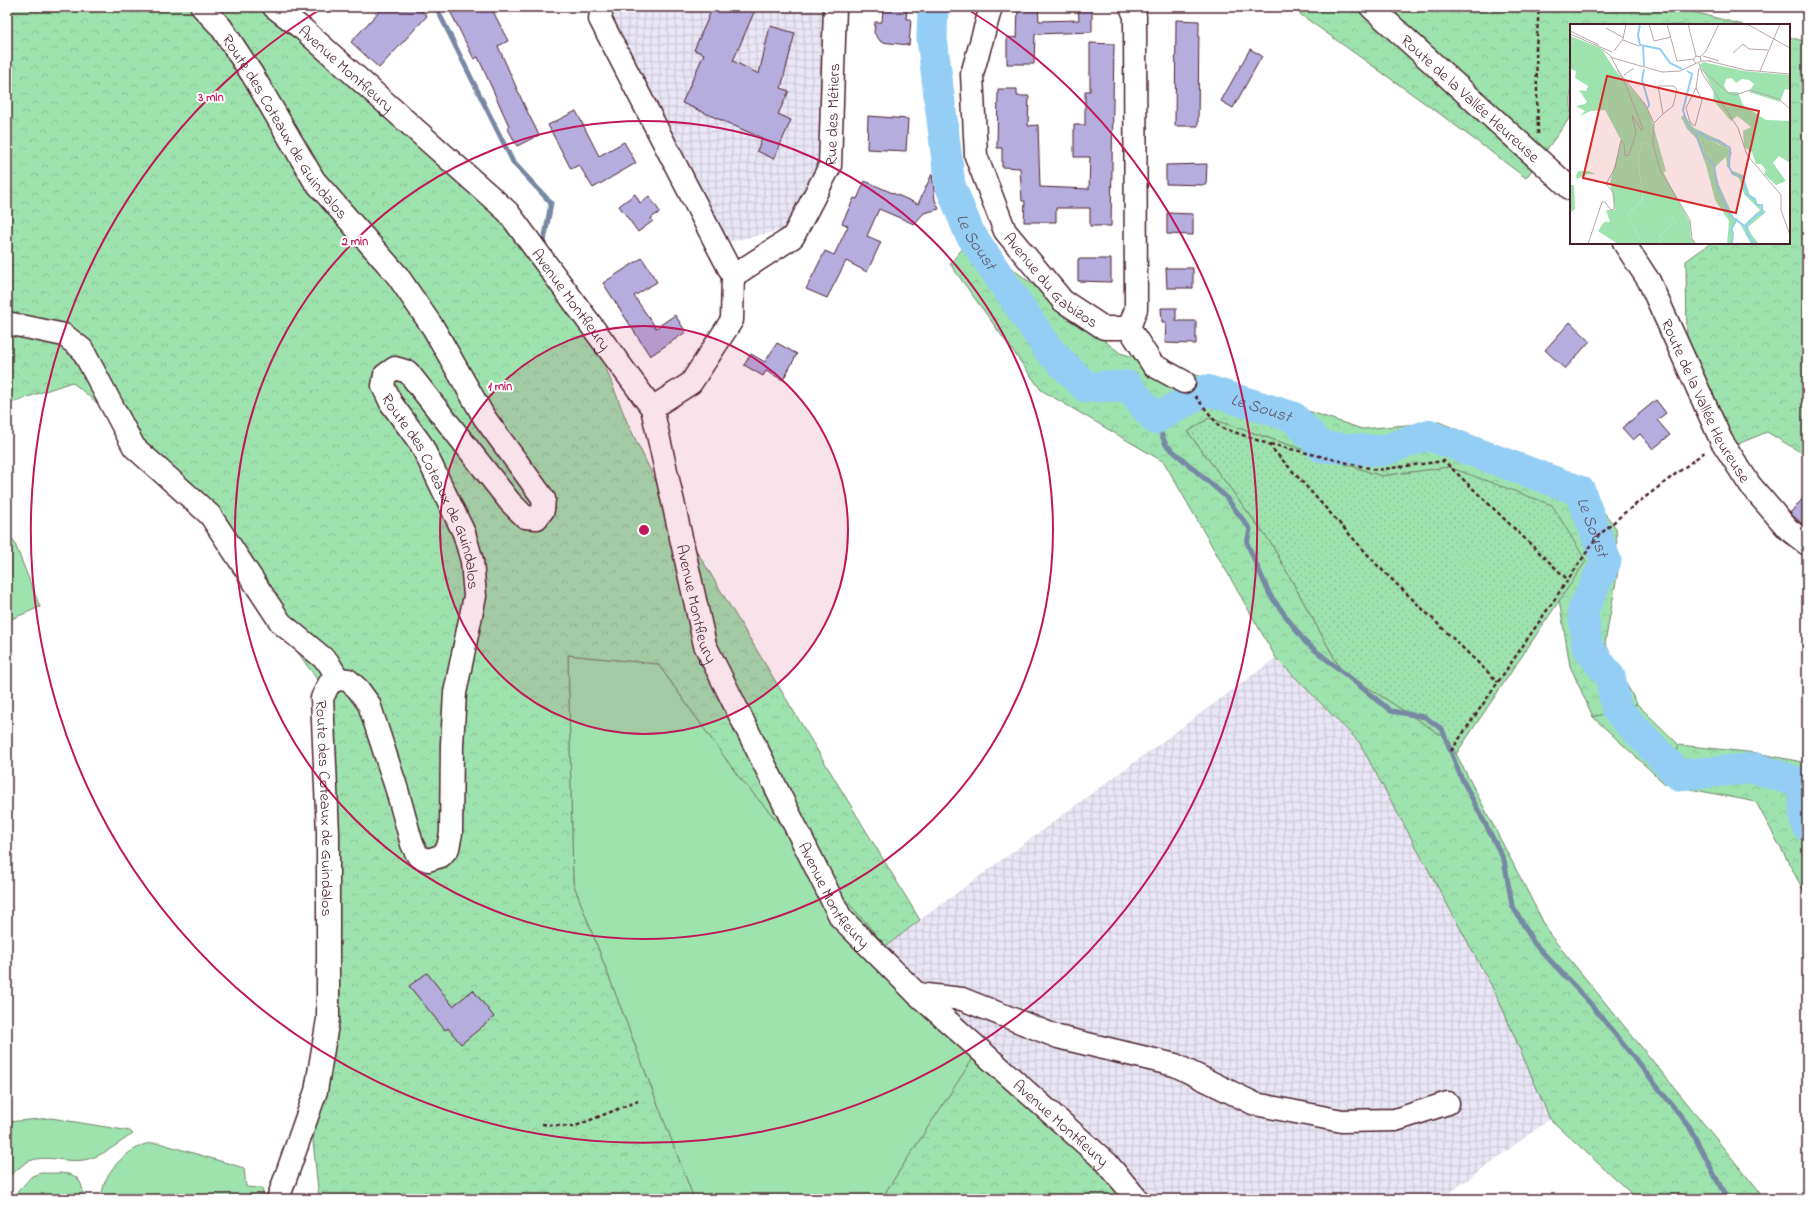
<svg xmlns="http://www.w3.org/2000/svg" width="1814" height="1206" viewBox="0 0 1814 1206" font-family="'Indie Flower',sans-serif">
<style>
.industrial{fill:url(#industrial-grid)}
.grass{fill:#9ee3ae;stroke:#74816c}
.forest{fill:url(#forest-crowns);stroke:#74816c}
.garden{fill:url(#garden-dots);stroke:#74816c}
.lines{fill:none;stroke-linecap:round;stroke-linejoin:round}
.stream{stroke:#7788a4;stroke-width:5}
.river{stroke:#95cef4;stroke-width:31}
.building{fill:#b5adde;stroke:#4a1f2b}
.minor-casing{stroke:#4a1f2b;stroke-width:25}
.path{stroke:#4a1f2b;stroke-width:2.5;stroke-dasharray:4 3;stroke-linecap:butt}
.minor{stroke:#fff;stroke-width:22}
.ring{fill:none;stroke:#c2185b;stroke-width:2}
.labels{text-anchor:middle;stroke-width:4;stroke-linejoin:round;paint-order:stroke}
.street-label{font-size:16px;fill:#4a1f2b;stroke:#fff}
.water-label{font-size:17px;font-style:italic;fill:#605467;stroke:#fff}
.inset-river{fill:none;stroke:#95cef4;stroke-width:2}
.inset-road{fill:none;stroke:#b7a5aa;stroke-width:1}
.view{fill:#d62828;fill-opacity:0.15;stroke:#d62828;stroke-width:2}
.inset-edge{fill:none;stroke:#4a1f2b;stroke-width:2}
.centre{fill:#c2185b;stroke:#fff;stroke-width:2}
.ring-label{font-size:12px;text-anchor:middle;font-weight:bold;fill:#c2185b;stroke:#fff;stroke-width:4;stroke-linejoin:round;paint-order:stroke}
</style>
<defs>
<pattern id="industrial-grid" width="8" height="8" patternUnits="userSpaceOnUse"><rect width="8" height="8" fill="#e9e6f5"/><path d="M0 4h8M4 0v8" fill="none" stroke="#c9c5d2"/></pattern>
<pattern id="forest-crowns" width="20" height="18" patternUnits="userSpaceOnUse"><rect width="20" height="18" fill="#9ee3ae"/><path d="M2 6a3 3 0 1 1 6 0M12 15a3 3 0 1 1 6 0" fill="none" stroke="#8ac296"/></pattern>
<pattern id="garden-dots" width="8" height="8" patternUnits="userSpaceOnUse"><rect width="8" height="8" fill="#9ee3ae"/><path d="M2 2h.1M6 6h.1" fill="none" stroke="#8ac296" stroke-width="1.8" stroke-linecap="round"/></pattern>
</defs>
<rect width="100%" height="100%" fill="#fff"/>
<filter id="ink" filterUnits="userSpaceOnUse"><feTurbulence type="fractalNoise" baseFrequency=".025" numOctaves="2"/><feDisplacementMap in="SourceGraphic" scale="8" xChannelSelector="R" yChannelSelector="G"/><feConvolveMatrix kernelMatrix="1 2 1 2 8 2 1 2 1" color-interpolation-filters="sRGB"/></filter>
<g filter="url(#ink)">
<!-- industrial -->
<g class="industrial">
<polygon points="614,7 823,7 818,171 783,230 728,242 611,18"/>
<polygon points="1276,658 1359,742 1497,996 1550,1119 1441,1199 1128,1199 980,1048 886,946 920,920"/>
</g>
<!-- grass -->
<g class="grass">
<polygon points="13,539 40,607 7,621 7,541"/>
<polygon points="568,655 658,664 738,776 886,946 980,1048 881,1199 694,1199 573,883"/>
<polygon points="1637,704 1679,745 1665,784 1593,717"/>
<path d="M51 1118 130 1131 133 1134C118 1143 102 1157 84 1160 66 1163 46 1154 29 1161 21 1165 14 1173 7 1178V1122Z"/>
<path d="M159 1143 244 1168 246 1187 262 1188 264 1196 262 1199H102C101 1176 121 1155 141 1146 146 1143 153 1143 159 1143Z"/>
<path d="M41 1173C64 1174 84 1168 83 1199H11L32 1176Z"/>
</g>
<!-- forest -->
<g class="forest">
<polygon points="7,7 255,7 286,25 508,216 585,315 627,422 661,492 920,920 886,946 738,776 658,664 568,655 573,883 694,1199 319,1199 313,1141 337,990 323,688 158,454 72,382 7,404"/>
<polygon points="1290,7 1686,7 1694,12 1743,25 1571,25 1571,116 1526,178 1440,114"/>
<polygon points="1789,37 1807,42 1807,456 1767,432 1733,446 1687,345 1686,261 1711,243 1789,243"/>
<polygon points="972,237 1120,353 1224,383 1362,429 1439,422 1579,480 1616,528 1618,571 1605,643 1637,704 1593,717 1570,666 1559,600 1585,561 1449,467 1381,476 1209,418 1188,432 1271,543 1341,670 1449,740 1550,935 1757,1189 1763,1199 1637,1199 1550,1119 1497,996 1359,742 1276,658 1164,462 1041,390 950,264"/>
<polygon points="1679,745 1757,753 1802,762 1807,769 1807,897 1756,802 1665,784"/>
<polygon points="980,1048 1128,1199 881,1199"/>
</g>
<!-- garden -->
<polygon class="garden" points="1209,418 1381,476 1449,467 1552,505 1586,561 1456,754 1449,740 1341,670 1271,543 1188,432"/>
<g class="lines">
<!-- stream -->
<g class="stream">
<polyline points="436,7 513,162 551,203 543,247"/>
<polyline points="1155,419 1166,445 1225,496 1250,529 1247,543 1270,595 1305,642 1391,711 1425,717 1442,729 1460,775 1504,860 1512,905 1534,943 1589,1002 1689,1126 1727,1199"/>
</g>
<!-- river -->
<path class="river" id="s1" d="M933 7 932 38 950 185 969 232 1049 350 1086 387 1128 386 1155 419 1206 390 1293 417 1322 447 1382 451 1428 435 1580 491 1606 561 1583 610 1587 646 1610 677 1617 710 1679 775 1756 768 1803 784 1805 821 1807 826"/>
</g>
<!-- building -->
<g class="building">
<polygon points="383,7 417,7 427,16 379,68 351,42"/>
<polygon points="448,7 491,7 508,41 498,46 525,107 539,135 517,146 507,127 509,126 478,57 474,59"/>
<polygon points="713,7 747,7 755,10 733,61 759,74 770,26 795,33 781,88 789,91 778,114 791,120 774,159 757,151 762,138 682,103 704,54 694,50"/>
<polygon points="1018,7 1038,7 1039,21 1079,20 1078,7 1092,7 1092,32 1035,34 1034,64 1007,64 1007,37 1017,38"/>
<polygon points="883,8 907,9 906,19 911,19 909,45 881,42 874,33 875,22 882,22"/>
<polygon points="1176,20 1199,21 1198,126 1175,126"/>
<polygon points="1090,43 1114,44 1111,226 1090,226 1090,208 1056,208 1056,222 1024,222 1025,201 1022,201 1020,168 1002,167 1002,148 997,148 998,89 1017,89 1017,96 1029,96 1028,126 1038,125 1040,187 1089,189 1090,157 1074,157 1074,125 1085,125 1085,91 1090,91"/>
<polygon points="1250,49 1262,56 1233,108 1221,101"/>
<polygon points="576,111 599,156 624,142 636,163 593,188 579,165 571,169 548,125"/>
<polygon points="868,116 908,119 906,151 867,149"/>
<polygon points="1207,164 1206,185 1166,184 1166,165"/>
<polygon points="932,174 935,200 939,209 924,213 914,224 879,209 867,236 881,242 867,272 846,261 827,298 806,289 825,251 834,255 848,226 842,223 854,198 857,199 865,181 918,204"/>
<polygon points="635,194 640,203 649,196 660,212 651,218 653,221 638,232 619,206"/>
<polygon points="1167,213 1193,214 1193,235 1167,234"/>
<polygon points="642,258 657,282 634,296 656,328 675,315 686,332 650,356 603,283"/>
<polygon points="1078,259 1111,259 1111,282 1078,281"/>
<polygon points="1166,268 1193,268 1193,288 1167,288"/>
<polygon points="1161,308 1176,308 1176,321 1196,321 1196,344 1165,343 1166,322 1162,322"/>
<polygon points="1570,322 1590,341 1565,369 1545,350"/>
<polygon points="777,343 797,354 783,380 766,371 763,376 744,365 751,354 765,362"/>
<polygon points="1656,400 1666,413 1657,420 1670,435 1653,449 1640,434 1633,440 1622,428"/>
<polygon points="1807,494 1807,528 1790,513"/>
<polygon points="427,973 453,1006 473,990 494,1017 461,1044 448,1028 445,1030 409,986"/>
</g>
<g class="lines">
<defs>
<g id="minor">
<path id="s2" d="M202 7 221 27 252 74 314 180 397 275 434 329 484 417 544 499 543 510 537 518 525 517 510 502 408 372 395 368 385 375 383 386 391 403 421 444 464 533 472 561 475 596 455 693 452 744 451 833 448 848 441 856 428 860 418 856 412 844 397 790 369 704 358 689 348 680 338 679 329 684 322 698 328 833V1019L316 1091 278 1199"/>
<path id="s3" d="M274 7 304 30 508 212 652 408 705 645 841 918 917 994 1107 1163 1137 1199"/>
<polyline points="602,7 600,19 733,276 732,320 691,383 652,408"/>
<path id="s4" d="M991 7 972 74 976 156 1005 231 1063 301 1104 328H1129L1136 309 1135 16 1131 7"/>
<path id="s5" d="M1371 7 1571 189"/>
<path id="s6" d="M1624 243 1649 281 1721 440 1750 485 1788 529 1807 544"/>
<path id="s7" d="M733 276 793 237 830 166 835 7"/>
<polyline points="7,323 64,335 82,349 134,447 210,515 281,623 328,662 338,679"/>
<polyline points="1129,328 1153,365 1184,382"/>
<polyline points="917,994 962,999 1058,1037 1175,1065 1255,1104 1342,1121 1395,1120 1448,1103"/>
</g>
</defs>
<!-- minor casing -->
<use href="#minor" class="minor-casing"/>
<!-- path -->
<g class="path">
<polyline points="1538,134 1536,48 1539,7"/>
<polyline points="1195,396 1220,427 1268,444 1378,566 1498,682"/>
<polyline points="1270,444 1377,470 1444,461 1568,580"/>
<polyline points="1451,751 1597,537 1623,514 1706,451"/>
<polyline points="542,1124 573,1127 638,1101"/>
</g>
<!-- minor -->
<use href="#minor" class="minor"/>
</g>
</g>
<!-- distance rings -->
<circle cx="644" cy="530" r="204" fill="#c2185b" fill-opacity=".12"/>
<g class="ring">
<circle cx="644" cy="530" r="204"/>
<circle cx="644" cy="530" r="409"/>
<path d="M964 7A613 613 0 1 1 324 7"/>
</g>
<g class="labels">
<!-- street labels -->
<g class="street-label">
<text dy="6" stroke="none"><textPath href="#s3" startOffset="95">Avenue Montfleury</textPath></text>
<text dy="6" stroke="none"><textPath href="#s5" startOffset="135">Route de la Vallée Heureuse</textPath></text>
<text dy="6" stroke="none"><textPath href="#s7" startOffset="203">Rue des Métiers</textPath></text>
<text dy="6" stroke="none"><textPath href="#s2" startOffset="146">Route des Coteaux de Guindalos</textPath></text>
<text dy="6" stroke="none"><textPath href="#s4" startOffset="300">Avenue du Gabizos</textPath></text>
<text dy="6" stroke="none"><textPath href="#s3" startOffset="419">Avenue Montfleury</textPath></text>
<text dy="6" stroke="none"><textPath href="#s6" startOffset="178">Route de la Vallée Heureuse</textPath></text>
<text dy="6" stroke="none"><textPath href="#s2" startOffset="975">Route des Coteaux de Guindalos</textPath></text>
<text dy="6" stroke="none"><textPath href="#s3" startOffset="755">Avenue Montfleury</textPath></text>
<text dy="6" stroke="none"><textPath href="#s2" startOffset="1718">Route des Coteaux de Guindalos</textPath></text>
<text dy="6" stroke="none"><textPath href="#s3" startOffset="1079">Avenue Montfleury</textPath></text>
<text dy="6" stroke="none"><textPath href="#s3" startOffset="1403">Avenue Montfleury</textPath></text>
</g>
<!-- water labels -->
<g class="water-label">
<text dy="6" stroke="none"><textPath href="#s1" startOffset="242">Le Soust</textPath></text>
<text dy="6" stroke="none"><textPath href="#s1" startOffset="626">Le Soust</textPath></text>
<text dy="6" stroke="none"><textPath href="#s1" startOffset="1010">Le Soust</textPath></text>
</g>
</g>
<!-- overview -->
<g transform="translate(1570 24)">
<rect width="220" height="220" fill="#fff"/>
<path d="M72 118 79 121 99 159 90 203 93 195 102 192 106 198 91 210 89 220H76L70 215 58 190 73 175 68 137ZM8 147H18L26 150H17L7 155 6 152Z" fill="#9ee3ae"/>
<path d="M0 12 31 24 45 46 75 80 80 90 96 147 93 149 79 121 72 118 68 138 73 175 58 190 70 215 76 220H48L28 207 34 198H40L36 186H45L40 159 51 116 35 86 21 87 10 92 15 87 6 82 15 80 17 78 9 66 16 67 18 62 5 54 6 47 0 45ZM133 38 174 47 220 51V66L215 65 210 78 179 68 184 60 179 56 172 55 166 59 162 54 156 55 154 62 158 68H168L173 81 196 96 220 97V139L209 132 203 139 216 157 206 161 194 150 196 146 191 140H186L182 128 174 123 173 107 181 103 167 92 161 97 143 76 144 67 130 41ZM114 91 124 104 149 116 162 128 159 137 160 143H157L156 133 159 130 149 120 128 112 136 135 144 142 149 161 164 194H168L163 204V220H157L159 197 145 176 136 141 126 114 117 105 111 93ZM163 147 173 151 180 171 185 174 186 178 196 188 178 203 181 210 189 220H181L168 196 174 201 190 186 174 170 169 154 161 150ZM99 159 120 198 121 214 126 220H89L91 210 106 198 102 192 93 196 90 204 80 195 79 178ZM0 161H4L5 185 0 189Z" fill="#9ee3ae"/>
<path d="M130 111 157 125 159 130 144 144 136 135 128 112Z" fill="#9ee3ae"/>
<path class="inset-river" d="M70 0 68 11 70 21 90 25 100 39 112 45M73 22 74 42M74 45 72 56 79 80 78 84M117 47 122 50 113 86 118 102 126 110 130 108 139 115 148 116 160 124 159 143 163 150 173 153 177 171 185 175 187 181H192V190L186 191 176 201 178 212 185 220M126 110 134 131 144 141 147 161 159 189 166 197 161 205 163 209 162 220M166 196 176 203"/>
<path class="inset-road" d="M79 0 84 17 101 13M97 0 107 37 124 35M118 0 126 32M177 0 220 24M36 4 54 14M0 7 29 21M0 10 42 28M53 16 69 22M32 25 43 34 92 48 110 47 131 37H141M44 27 53 15 56 0M163 29 173 20 179 25 198 26M133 32 149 37M130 33 136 27 149 0M139 37 175 46 220 50M126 39 123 36 126 32 130 33 131 37M129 39 132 49 168 104 177 131 211 171V186L220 211M130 44 158 69 165 71 180 66 209 75 220 85M47 46 75 80 84 99 83 120 90 146 120 196 122 215 126 220M190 47 210 0M54 51 64 44M126 64 132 76 125 102 120 98 116 84 126 64 129 44M84 99 93 90 88 62H104L107 66 103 82 93 90M18 220 32 178H35L41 186 44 185V169L36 160 45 144 51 116 54 119 55 132 59 131 66 109 62 91 71 106 73 105 55 59 41 33"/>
<path class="view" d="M37 52 189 87 166 189 13 154Z"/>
<rect width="220" height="220" class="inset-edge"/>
</g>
<circle cx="644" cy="530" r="6" class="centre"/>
<g class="ring-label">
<text x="211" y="101">3 min</text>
<text x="355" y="245">2 min</text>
<text x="500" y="390">1 min</text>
</g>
<!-- margin -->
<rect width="1814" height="1206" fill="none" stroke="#fff" stroke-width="24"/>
<rect x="12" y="12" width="1790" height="1182" fill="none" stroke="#4a1f2b" stroke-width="1.5" filter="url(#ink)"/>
</svg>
